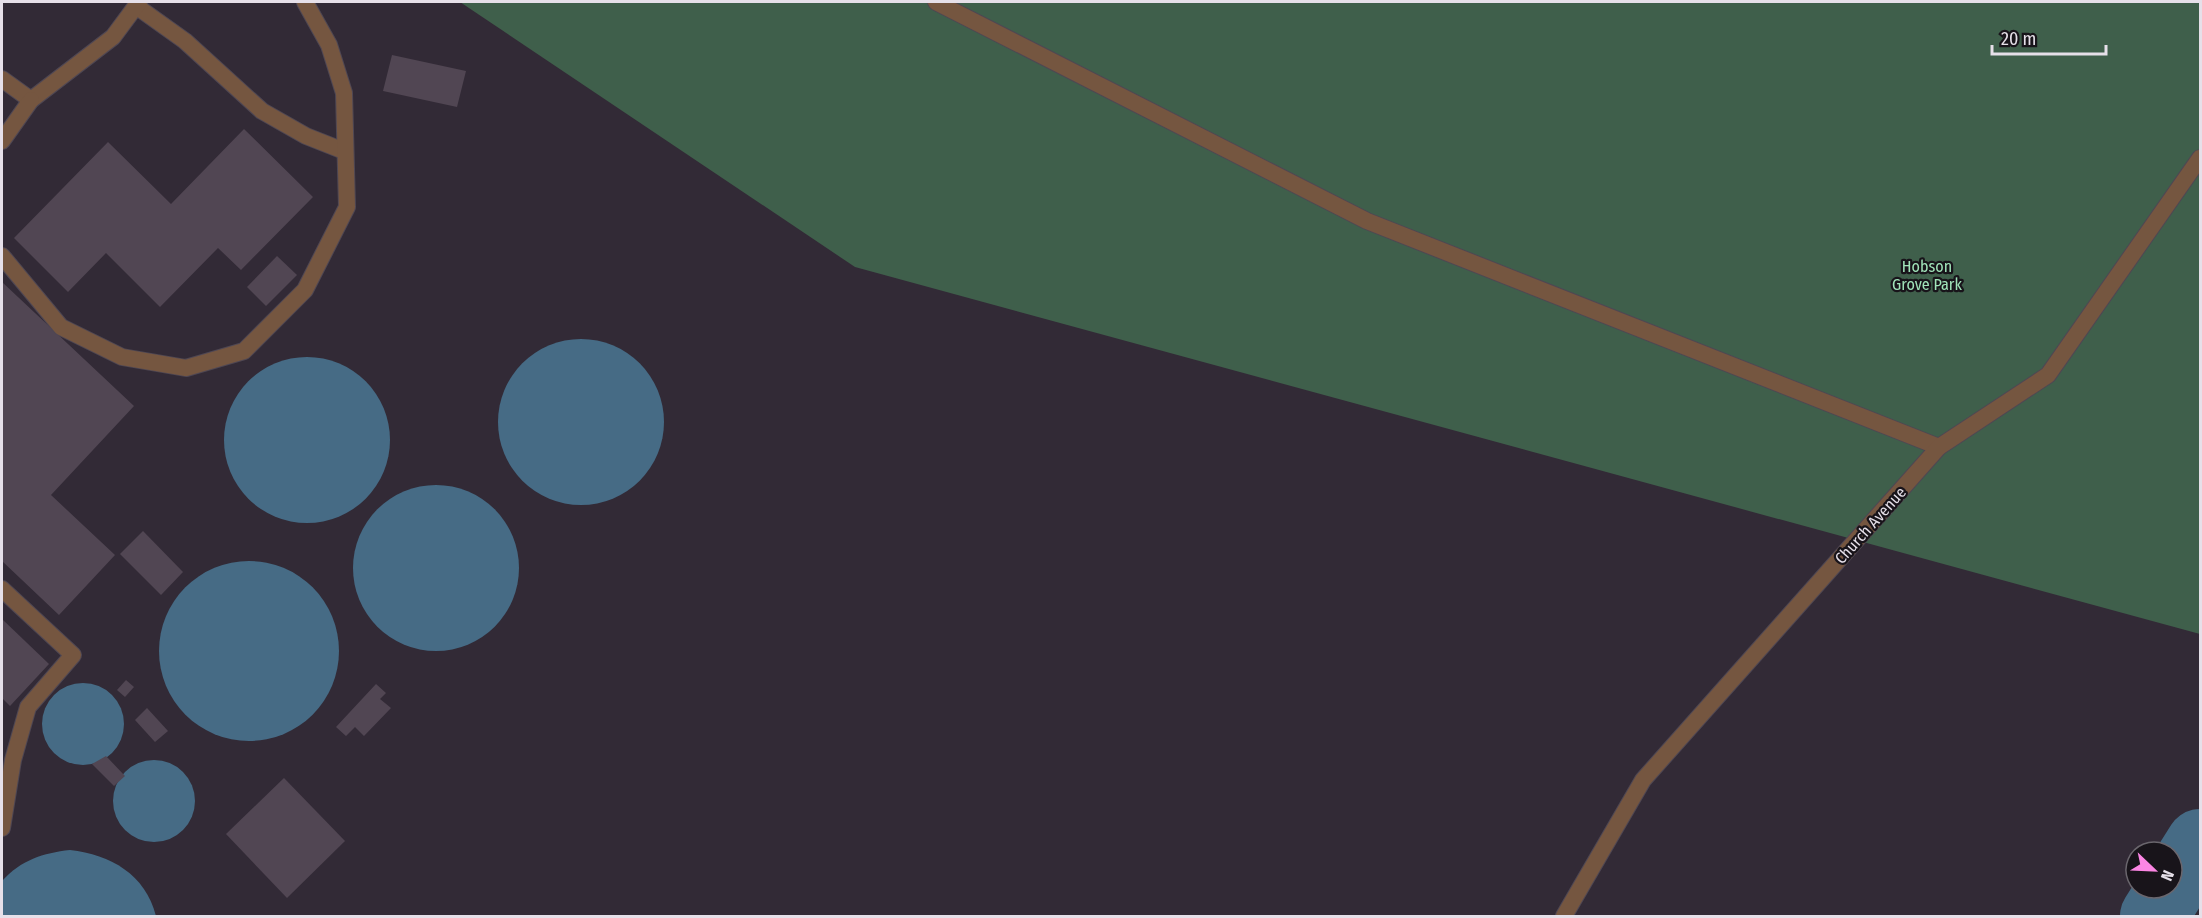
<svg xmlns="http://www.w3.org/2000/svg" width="2202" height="918" viewBox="0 0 2202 918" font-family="'Fira Sans Condensed',sans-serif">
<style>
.green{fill:#3f5f4b}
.water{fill:#466b85}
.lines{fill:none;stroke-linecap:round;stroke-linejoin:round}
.river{stroke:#466b85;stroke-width:68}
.building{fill:#514653}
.service-casing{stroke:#4f4753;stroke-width:18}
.minor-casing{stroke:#4f4753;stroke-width:18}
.service{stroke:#755640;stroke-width:16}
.minor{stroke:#755640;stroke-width:16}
.labels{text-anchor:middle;stroke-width:4.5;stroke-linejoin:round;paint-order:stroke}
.park-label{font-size:16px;fill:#a0e3b9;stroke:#18141a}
.street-label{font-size:16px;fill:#e6e0e9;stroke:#18141a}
</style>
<rect width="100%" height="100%" fill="#322a36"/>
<!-- green -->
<polygon class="green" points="460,2 2200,2 2200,634 855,267"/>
<!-- water -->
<g class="water">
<circle cx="581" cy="422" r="83"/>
<circle cx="307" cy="440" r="83"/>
<circle cx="436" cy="568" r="83"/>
<circle cx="249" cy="651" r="90"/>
<circle cx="83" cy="724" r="41"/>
<circle cx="154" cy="801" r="41"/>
<path d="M70 850C111 855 145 874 156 916H2V881C21 860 43 853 70 850Z"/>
</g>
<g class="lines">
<!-- river -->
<polyline class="river" points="2154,916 2200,843"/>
</g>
<!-- building -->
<g class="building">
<polygon points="392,55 466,71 457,107 383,91"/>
<polygon points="244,129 313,197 241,270 218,248 160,307 106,253 68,292 14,238 108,142 171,204"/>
<polygon points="277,256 297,275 266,306 247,287"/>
<polygon points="2,282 134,406 51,495 115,555 59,615 2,561"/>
<polygon points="143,531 183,572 161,595 120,554"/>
<polygon points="2,619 49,664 10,706 2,698"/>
<polygon points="126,680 134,687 125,697 117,690"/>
<polygon points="376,684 386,693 380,699 391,708 364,736 355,727 346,736 336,727"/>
<polygon points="147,708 168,731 155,742 135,720"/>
<polygon points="106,756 125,776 114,786 92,764"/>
<polygon points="284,778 345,841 287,898 226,834"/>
</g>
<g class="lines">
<defs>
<g id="service">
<polyline points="136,6 185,41 262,111 306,136 344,151"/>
<polyline points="2,79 31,100 113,37 139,2"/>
<polyline points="2,141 31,100"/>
<polyline points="2,256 61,327 122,357 186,368 244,351 305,290 347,207 344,93 329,45 305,2"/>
<polyline points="2,589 73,655 28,707 13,760 2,828"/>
</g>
<g id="minor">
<polyline points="936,2 1367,221 1939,447"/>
<polyline points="1564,916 1643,780 1939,447 2048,375 2200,158"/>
</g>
</defs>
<!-- service casing -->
<use href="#service" class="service-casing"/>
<!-- minor casing -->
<use href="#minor" class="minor-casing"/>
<!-- service -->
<use href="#service" class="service"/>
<!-- minor -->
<use href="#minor" class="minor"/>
</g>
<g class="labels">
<!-- park labels -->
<g class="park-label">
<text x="1927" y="272">Hobson<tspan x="1927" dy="18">Grove Park</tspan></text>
</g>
<!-- street labels -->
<g class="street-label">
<text transform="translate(1870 525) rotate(-48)" y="6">Church Avenue</text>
</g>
</g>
<!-- border -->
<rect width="2202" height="918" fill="none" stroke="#e6e0e9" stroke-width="6"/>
<!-- north arrow -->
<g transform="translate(2154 870) rotate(113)"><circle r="28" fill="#18141a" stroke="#6a666d" stroke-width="1.5"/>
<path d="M0-4.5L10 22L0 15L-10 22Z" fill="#fc86e4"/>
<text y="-9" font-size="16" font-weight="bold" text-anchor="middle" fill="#e6e0e9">N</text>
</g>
<!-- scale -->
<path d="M1992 45v9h114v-9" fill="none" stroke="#e6e0e9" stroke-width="3"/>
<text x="2001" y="45" font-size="18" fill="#e6e0e9" stroke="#18141a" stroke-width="4.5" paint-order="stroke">20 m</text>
</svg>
